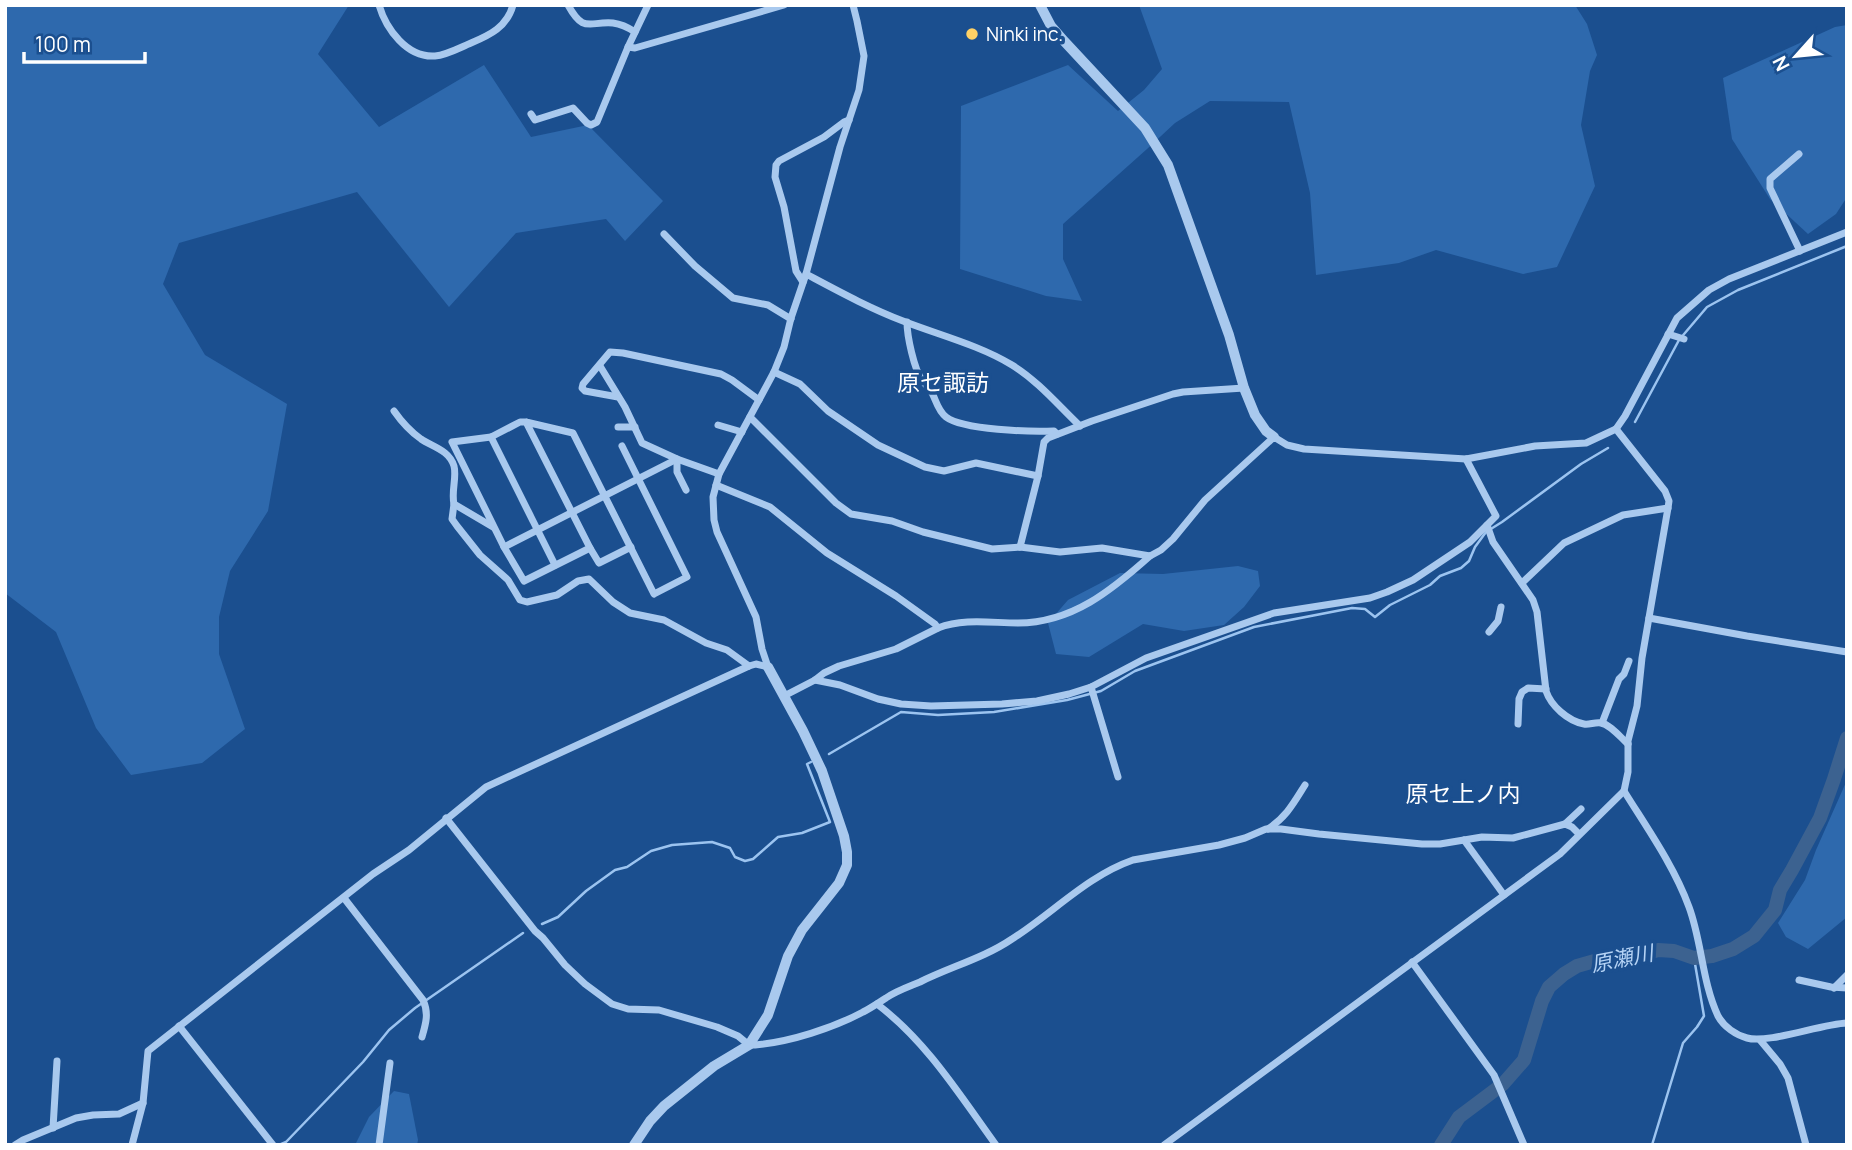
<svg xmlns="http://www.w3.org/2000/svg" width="1852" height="1150" viewBox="0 0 1852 1150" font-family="Manrope,'Noto Sans JP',sans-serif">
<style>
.green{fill:#2e69ad}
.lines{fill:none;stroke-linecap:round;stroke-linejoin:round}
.stream{stroke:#9cc4f0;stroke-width:2.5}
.river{stroke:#3c6290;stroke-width:14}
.minor{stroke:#a9c9ee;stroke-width:7}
.tertiary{stroke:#a9c9ee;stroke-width:10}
.poi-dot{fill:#ffd166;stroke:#1b4f8f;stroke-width:2.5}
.labels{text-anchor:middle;stroke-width:7;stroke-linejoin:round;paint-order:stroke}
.poi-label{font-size:19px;fill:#fff;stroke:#1b4f8f;text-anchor:start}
.water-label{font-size:21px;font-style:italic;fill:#b5d3f5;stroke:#1b4f8f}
.quarter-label{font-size:23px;fill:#fff;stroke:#1b4f8f}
</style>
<rect width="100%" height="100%" fill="#1b4f8f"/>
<!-- green -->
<g class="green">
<polygon points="5,5 349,5 318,54 379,127 484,65 531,137 588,125 663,201 625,241 606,219 516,233 449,307 357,192 179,243 163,284 205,355 287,404 268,511 230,571 219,617 219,654 245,729 202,763 131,775 96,728 56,632 5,593"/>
<polygon points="1139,5 1575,5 1587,24 1597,55 1590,71 1581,125 1595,186 1557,267 1523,274 1436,250 1399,263 1316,275 1310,193 1289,102 1210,101 1175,123 1147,149 1063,224 1063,259 1082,301 1046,296 960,269 961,106 1068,65 1118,111 1144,90 1162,69"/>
<polygon points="1847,25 1847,197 1836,214 1808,234 1770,199 1732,139 1723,78 1835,27"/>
<polygon points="1238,566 1258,571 1260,586 1244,607 1224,625 1184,631 1143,624 1089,657 1056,654 1048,623 1068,600 1120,573 1163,574"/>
<polygon points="1847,780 1847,917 1808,949 1786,937 1778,923 1805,880 1816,850"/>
<polygon points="394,1091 409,1094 418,1140 417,1145 355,1145 369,1117"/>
</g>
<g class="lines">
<!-- stream -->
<g class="stream">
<polyline points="1635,422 1679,340 1707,307 1738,290 1847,246"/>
<polyline points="829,754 901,712 938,715 994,712 1067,700 1101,691 1135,671 1254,627 1352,608 1365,609 1375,617 1390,605 1430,585 1440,576 1461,568 1469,561 1475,547 1486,532 1502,522 1581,464 1608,448"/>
<polyline points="542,924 558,917 586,891 615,870 627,867 651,851 672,845 712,842 730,848 735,857 745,861 753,859 778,837 802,833 830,822 807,764 811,762"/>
<polyline points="279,1145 286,1142 363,1062 389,1030 415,1008 523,933"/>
<polyline points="1652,1145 1683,1043 1697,1027 1704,1016 1694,958"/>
</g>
<!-- river -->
<polyline class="river" points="1441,1145 1459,1117 1503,1084 1524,1060 1542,1001 1549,987 1564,974 1577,966 1598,960 1616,957 1641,955 1658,950 1674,951 1694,958 1712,956 1733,949 1754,936 1775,910 1780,890 1792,870 1820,818 1834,779 1847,738"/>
<!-- minor -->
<g class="minor">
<path d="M379 5C386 29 407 58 435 56 447 55 459 48 471 43 490 35 507 27 513 5"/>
<path d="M568 5C584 34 589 21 613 23 621 24 629 28 635 32"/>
<polyline points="628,47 635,48 784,5"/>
<polyline points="531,114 535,120 573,108 587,123 591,125 597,122 628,47 648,5"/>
<polyline points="1799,154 1770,179 1770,188 1800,251"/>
<polyline points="664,234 695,266 733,298 768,305 791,319"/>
<path d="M806 274C838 291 869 308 903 321 939 335 979 345 1012 365 1038 381 1058 405 1080 426"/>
<polyline points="803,282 796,271 784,207 775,177 776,165 779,161 824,137 844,122 849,120"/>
<path d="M907 322C907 336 914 369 922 380 924 383 927 386 929 388 936 397 936 409 946 417 963 430 1031 432 1054 431L1057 434"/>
<polyline points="1668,334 1684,339"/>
<polyline points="600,366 625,407 642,443 677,459 677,472 686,490"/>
<polyline points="774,372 800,384 828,411 878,445 925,467 944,471 976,463 1038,476"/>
<polyline points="618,397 585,391 582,388 583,384 610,352 623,353 721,374 732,380 759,400"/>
<path d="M394 411C401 421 411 432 421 439 433 447 449 450 454 466 457 478 451 491 454 504L493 527"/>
<polyline points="750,417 836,503 851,514 892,521 923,532 992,549 1020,547 1060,552 1102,548 1150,556 1161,550 1173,539 1205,500 1274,437 1287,445 1304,449 1466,459 1535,446 1586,443 1616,429 1665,491 1669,501 1668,508 1642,658 1637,706 1628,741 1628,772 1624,791 1560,854 1164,1145"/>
<polyline points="526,422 590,548 524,581 504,547 452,442 491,437 520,422 526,422 573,433 654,594 687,577 622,446"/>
<polyline points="718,425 742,432"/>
<polyline points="618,427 635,427"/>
<polyline points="1616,429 1625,416 1677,318 1709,290 1729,279 1847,232"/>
<polyline points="491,437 555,565"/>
<polyline points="716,485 770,507 827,553 896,596 935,624 938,628 896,649 839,666 824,673 815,680 784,696"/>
<polyline points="454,504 452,519 457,526 480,555 508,580 520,600 527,602 557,595 578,581 589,579 613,602 630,613 664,620 706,643 727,650 749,666"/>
<path d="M1487 525 1493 542 1533 600 1537 612 1546 691C1551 706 1568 721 1584 724 1589 725 1595 722 1601 723 1611 725 1620 737 1628 744"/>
<polyline points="504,547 677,459 719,474"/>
<polyline points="1020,547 1038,476 1044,442 1048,438 1092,421 1173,394 1183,392 1244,388"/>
<polyline points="590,548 599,563 631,547"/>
<polyline points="1522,583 1564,543 1623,515 1668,508"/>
<polyline points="1649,618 1747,636 1847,652"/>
<path d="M938 628C964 618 991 623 1018 623 1072 623 1112 590 1150 556"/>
<polyline points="1489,632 1498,621 1501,607"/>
<polyline points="768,667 762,649 756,617 717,532 714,520 713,497 719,474 774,372 784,347 791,318 806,274 840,147 859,90 864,56 857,21 853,5"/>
<polyline points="815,680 840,685 878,699 901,704 931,706 1002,704 1037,701 1069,694 1091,687 1146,658 1274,613 1370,598 1387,592 1413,580 1470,542 1496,516 1466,459"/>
<polyline points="1091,687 1118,777"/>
<polyline points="1602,723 1619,679 1624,674 1629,661"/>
<polyline points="1518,724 1519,699 1522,692 1528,688 1546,689"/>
<path d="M1624 791C1647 828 1674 866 1689 907 1702 942 1702 982 1718 1016 1724 1027 1736 1035 1747 1038 1768 1044 1821 1024 1847 1023"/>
<path d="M446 818 535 931 543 938 565 965 585 984 612 1004 628 1009 659 1010 717 1027 738 1036 749 1045H755C790 1042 833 1028 863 1012 871 1008 878 1003 886 998 896 991 908 987 920 982 950 967 984 958 1012 939 1053 913 1087 876 1133 860L1219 845 1245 838 1266 829H1281L1319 834 1422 844H1440L1482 837 1513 838 1565 824 1572 827 1579 834"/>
<polyline points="1565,824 1581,809"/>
<path d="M1268 829C1287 816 1293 804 1305 785"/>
<polyline points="1464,840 1504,895"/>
<path d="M344 898 423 1000C429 1013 426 1023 422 1037"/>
<polyline points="1412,962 1494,1075 1524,1145"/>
<polyline points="1799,980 1831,987 1847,988"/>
<polyline points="1834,988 1847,975"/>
<path d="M877 1004C927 1042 959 1094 996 1145"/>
<polyline points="179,1026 273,1145"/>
<polyline points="1760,1040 1780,1064 1788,1078 1806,1145"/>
<polyline points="53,1128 57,1061"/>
<polyline points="15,1145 23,1140 76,1118 93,1115 119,1114 143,1103"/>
<polyline points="132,1145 143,1103 148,1051 308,925 373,874 409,850 486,787 749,666 756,664 768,667"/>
<polyline points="379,1145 390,1063"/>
</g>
<!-- tertiary -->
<g class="tertiary">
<polyline points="1040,5 1051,26 1064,41 1145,128 1168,165 1229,335 1244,388 1255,415 1266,431 1274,437"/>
<polyline points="634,1145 650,1121 664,1106 714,1066 749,1045 768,1015 788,956 802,930 839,883 847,865 847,852 844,836 822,771 803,731 768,667"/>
</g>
</g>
<!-- markers -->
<circle class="poi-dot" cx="972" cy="34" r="7"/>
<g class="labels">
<!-- poi labels -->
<g class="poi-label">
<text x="986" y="41">Ninki inc.</text>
</g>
<!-- water labels -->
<g class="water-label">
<text transform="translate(1622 959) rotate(-11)" y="7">原瀬川</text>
</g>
<!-- quarter labels -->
<g class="quarter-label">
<text x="943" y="391">原セ諏訪</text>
<text x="1463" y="802">原セ上ノ内</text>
</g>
</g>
<!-- border -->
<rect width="1852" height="1150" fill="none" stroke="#ffffff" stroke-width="14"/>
<!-- north arrow -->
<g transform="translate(1796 56) rotate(243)" stroke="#1b4f8f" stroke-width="5" paint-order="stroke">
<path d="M0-5L12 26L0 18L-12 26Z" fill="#ffffff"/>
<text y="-10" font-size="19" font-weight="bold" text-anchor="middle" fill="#ffffff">N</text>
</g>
<!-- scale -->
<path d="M24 52v10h121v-10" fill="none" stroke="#ffffff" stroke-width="3.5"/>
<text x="35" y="52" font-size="21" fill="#ffffff" stroke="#1b4f8f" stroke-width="5" paint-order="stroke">100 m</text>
</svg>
